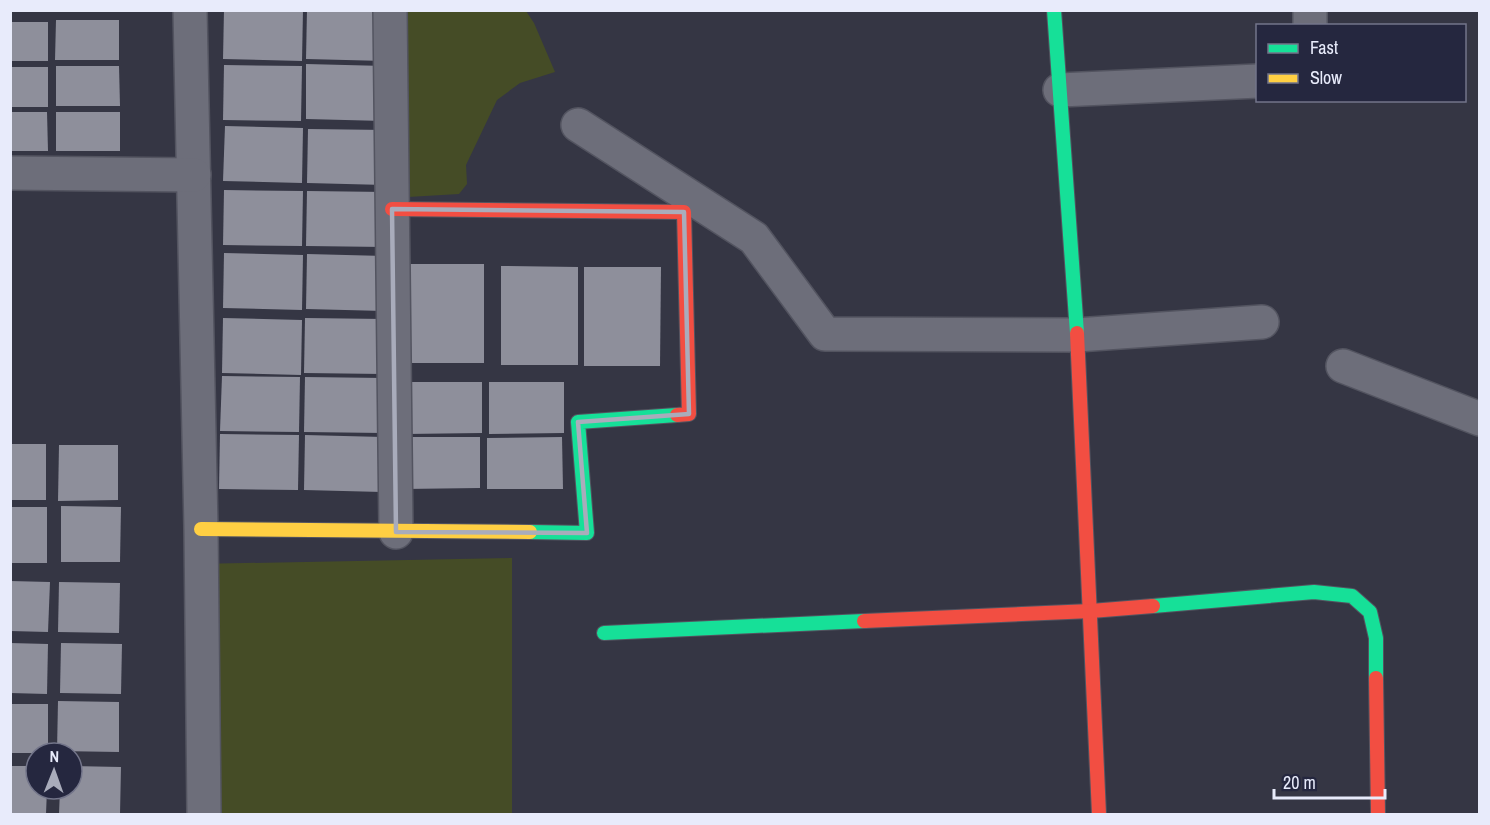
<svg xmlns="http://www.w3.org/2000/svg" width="1490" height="825" viewBox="0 0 1490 825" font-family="'Archivo Narrow',sans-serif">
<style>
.green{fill:#454c26}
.building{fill:#8e8f9b}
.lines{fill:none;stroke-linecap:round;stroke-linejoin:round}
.street-casing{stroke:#535460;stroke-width:36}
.fast-casing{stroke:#535460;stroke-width:16}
.slow-casing{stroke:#535460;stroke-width:16}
.jam-casing{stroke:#535460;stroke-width:16}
.street{stroke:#6d6e7a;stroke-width:33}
.fast{stroke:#16e098;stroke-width:14}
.slow{stroke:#ffcf43;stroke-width:14}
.jam{stroke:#f24e42;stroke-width:14}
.marked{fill:none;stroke:#a9acbb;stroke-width:4.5;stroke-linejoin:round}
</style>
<rect width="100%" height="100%" fill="#353644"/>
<!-- green -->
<g class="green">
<polygon points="405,11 526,11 534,23 555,72 520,83 497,100 466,165 467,184 459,194 408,197"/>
<polygon points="512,558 512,814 194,814 195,564"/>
</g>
<!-- building -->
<g class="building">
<polygon points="224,10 303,10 302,61 223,59"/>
<polygon points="307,10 386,10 385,61 306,59"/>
<polygon points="56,20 119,20 119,60 55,60"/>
<rect x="10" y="22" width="38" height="39"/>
<polygon points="306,64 385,66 384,121 306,119"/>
<polygon points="224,65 302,66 301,121 223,120"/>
<polygon points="56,66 119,66 120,106 56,106"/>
<rect x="10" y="67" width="38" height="40"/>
<polygon points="10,112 47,112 48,151 10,151"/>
<rect x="56" y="112" width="64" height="39"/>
<polygon points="225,126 303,128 302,183 223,181"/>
<polygon points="308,129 386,130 385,185 307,183"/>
<polygon points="224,190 303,191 302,246 223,245"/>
<polygon points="307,191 386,192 385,247 306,246"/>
<polygon points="224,253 303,255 302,310 223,308"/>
<polygon points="307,254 385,256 384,311 306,309"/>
<rect x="407" y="264" width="77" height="99"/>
<polygon points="501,266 578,267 578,365 501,365"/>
<polygon points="584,267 661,267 660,366 584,366"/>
<polygon points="223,318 302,320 301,375 222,373"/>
<polygon points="305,318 384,319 383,374 304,373"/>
<polygon points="222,376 300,377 299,432 220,431"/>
<polygon points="305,377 384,378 383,433 304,432"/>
<polygon points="406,382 482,382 482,433 406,434"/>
<polygon points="489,382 564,382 564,433 489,434"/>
<polygon points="220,434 299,435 298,490 219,489"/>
<polygon points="305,435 383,437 382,492 304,490"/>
<polygon points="404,437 480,437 480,488 404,489"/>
<polygon points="562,437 563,489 487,489 487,438"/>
<rect x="10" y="444" width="36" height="56"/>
<polygon points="59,445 118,445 118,500 58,501"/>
<polygon points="61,506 121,507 120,562 61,562"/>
<rect x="10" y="507" width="37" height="56"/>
<polygon points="10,581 50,582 48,632 10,631"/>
<polygon points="59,582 120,583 119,633 58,632"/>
<polygon points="10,643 48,644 47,694 10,693"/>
<polygon points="61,643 122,644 121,694 60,693"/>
<polygon points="58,701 119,702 119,752 57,751"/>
<rect x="10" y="704" width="38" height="49"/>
<polygon points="10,766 36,766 36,789 47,789 46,814 10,814"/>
<polygon points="72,766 121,767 120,814 59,814 60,789 72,789"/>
</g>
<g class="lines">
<defs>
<g id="street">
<polyline points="190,10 201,529 204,814"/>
<polyline points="390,10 396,532"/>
<polyline points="1310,10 1310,26"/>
<polyline points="1060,90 1258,81"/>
<polyline points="578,125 754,238 825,334 1077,335 1262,322"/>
<polyline points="10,173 194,175"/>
<polyline points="1343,366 1480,419"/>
</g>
<g id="fast">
<polyline points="1054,10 1077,333"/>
<polyline points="530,532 587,533 578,422 677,415"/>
<polyline points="1153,606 1314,592 1352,596 1370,612 1376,638 1376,678"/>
<polyline points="604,633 864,621"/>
</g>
<polyline id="slow" points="201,529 530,532"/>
<g id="jam">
<polyline points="392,209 684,212 689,414 677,415"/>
<polyline points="1077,333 1099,814"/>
<polyline points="864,621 1091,611 1153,606"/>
<polyline points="1376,678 1378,814"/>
</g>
</defs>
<!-- street casing -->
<use href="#street" class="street-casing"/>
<!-- fast casing -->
<use href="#fast" class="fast-casing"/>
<!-- slow casing -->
<use href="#slow" class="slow-casing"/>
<!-- jam casing -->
<use href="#jam" class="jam-casing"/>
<!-- street -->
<use href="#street" class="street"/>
<!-- fast -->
<use href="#fast" class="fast"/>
<!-- slow -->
<use href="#slow" class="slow"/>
<!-- jam -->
<use href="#jam" class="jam"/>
</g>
<!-- marked area -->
<path class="marked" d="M392 209 684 212 689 414 578 422 587 533 396 532Z"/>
<!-- border -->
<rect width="1490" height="825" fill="none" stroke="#e8ebfb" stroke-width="24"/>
<!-- legend -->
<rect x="1256" y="24" width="210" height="78" fill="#25273f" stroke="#73758a" stroke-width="1.5"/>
<rect x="1268" y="44" width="30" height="9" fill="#16e098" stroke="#73758a" stroke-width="1.5"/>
<text x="1310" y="54" font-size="18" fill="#e8ebfb">Fast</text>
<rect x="1268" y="74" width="30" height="9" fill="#ffcf43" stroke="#73758a" stroke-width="1.5"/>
<text x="1310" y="84" font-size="18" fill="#e8ebfb">Slow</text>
<!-- north arrow -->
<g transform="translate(54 771) rotate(1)"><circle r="28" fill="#25273f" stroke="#73758a" stroke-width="1.5"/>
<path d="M0-4.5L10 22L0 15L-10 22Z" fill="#a9acbb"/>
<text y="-9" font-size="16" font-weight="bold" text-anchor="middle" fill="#e8ebfb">N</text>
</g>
<!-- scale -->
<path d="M1274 789v9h111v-9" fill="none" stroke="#e8ebfb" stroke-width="3"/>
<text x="1283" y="789" font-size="18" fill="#e8ebfb" stroke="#25273f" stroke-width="4.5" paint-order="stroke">20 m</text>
</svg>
